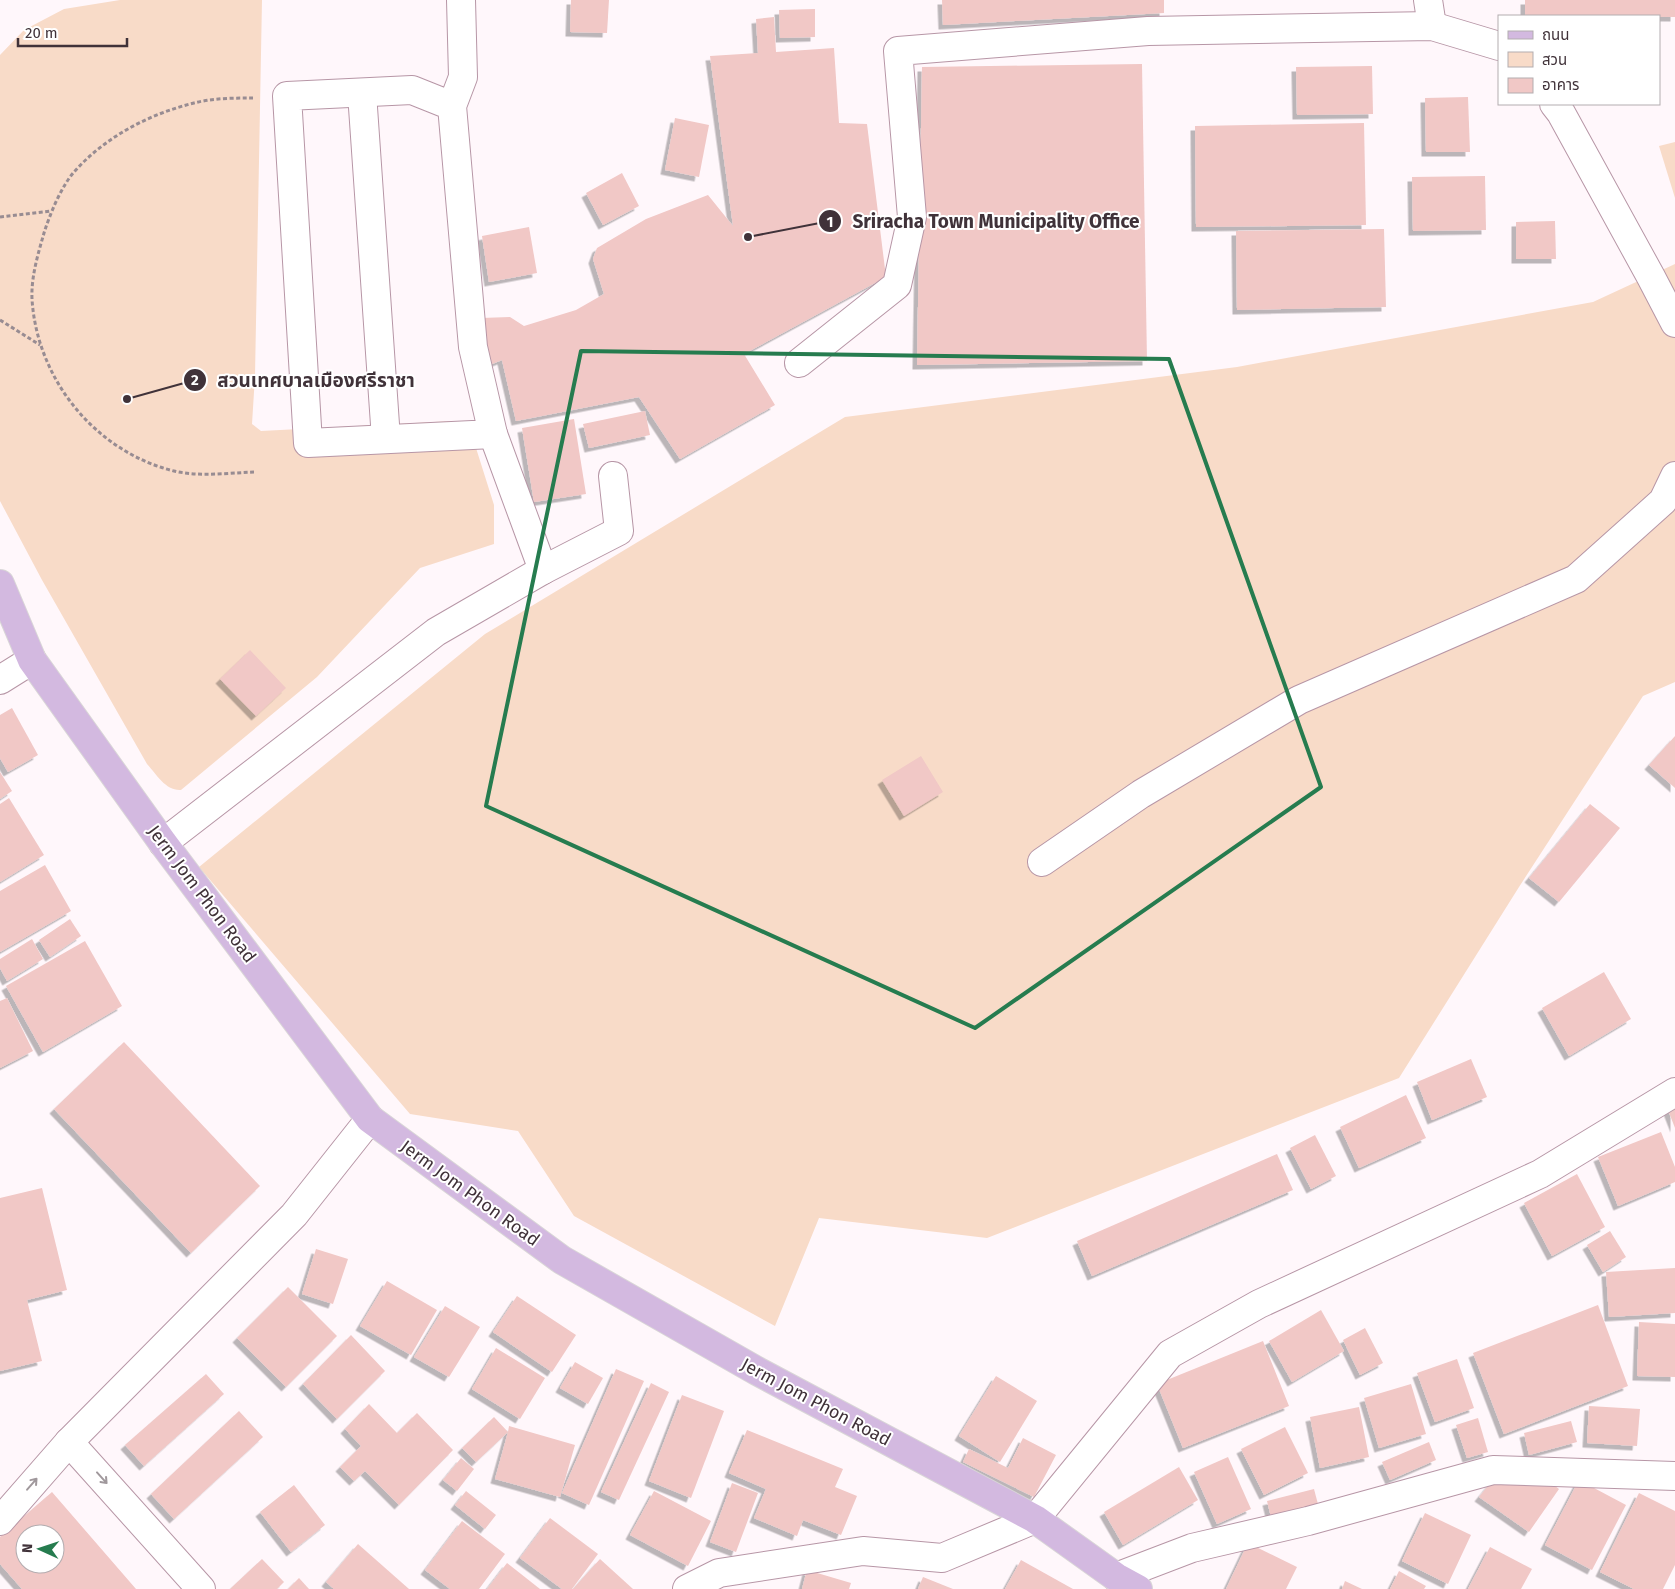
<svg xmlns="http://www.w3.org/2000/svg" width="1675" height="1589" viewBox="0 0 1675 1589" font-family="'Fira Sans','Noto Sans Thai',sans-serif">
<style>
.green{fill:#f8dbc8}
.building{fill:#f1c8c6;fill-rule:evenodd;filter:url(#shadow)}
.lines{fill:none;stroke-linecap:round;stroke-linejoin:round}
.minor-casing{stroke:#b796a6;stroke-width:30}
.major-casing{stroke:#d9d6d7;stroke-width:30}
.path{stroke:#988c92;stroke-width:3;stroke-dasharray:4 2.5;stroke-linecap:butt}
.minor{stroke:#fff;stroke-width:28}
.major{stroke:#d3b9e0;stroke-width:28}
.oneway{stroke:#a0989c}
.marked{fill:none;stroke:#267c4f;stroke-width:4;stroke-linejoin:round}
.labels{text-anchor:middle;stroke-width:4;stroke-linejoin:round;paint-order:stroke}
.street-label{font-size:18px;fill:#403239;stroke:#fff}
.leader{fill:none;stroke:#403239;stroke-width:2}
.callout-dot{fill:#403239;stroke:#fff;stroke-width:2}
.mark-label{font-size:15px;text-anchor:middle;font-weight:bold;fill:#fff}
.callout-label{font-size:19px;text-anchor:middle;font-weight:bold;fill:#403239;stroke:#fff;stroke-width:4;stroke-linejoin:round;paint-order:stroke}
</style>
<defs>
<filter id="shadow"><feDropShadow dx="-4.5" dy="4.5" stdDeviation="0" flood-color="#0004"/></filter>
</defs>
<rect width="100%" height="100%" fill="#fff7fb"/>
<!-- green -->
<g class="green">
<path d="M120 0H262L255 376 252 424 261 431 453 421 476 448 494 505V544L420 568 317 677 181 790C166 791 157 775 147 764L42 580 0 501V55L24 30 64 9Z"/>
<polygon points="1675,142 1675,198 1659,146"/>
<polygon points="1675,264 1675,682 1643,696 1519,887 1399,1078 987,1238 819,1218 775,1326 574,1216 518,1131 410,1114 199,867 485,634 845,417 1237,367 1593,302"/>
</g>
<!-- building -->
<g class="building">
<polygon points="571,0 609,0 607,33 570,32"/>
<polygon points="942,0 1164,0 1164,13 943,25"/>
<polygon points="1525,0 1675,0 1675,17 1525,16"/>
<polygon points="815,9 815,37 780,38 779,10"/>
<polygon points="774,17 776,52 834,48 839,123 867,124 886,277 744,354 775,405 680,459 639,397 516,421 502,360 492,364 481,318 510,317 524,326 576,310 604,294 593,259 597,248 646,219 708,195 733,226 710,56 758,53 756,19"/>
<polygon points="1142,64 1147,361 917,365 922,67"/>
<polygon points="1372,66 1373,114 1297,115 1296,67"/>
<polygon points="1468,97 1470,152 1426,152 1425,98"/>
<polygon points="675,118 709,125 699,177 665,170"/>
<polygon points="1364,123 1366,225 1196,227 1195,126"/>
<polygon points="622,173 639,206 603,225 586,193"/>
<polygon points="1485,176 1486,230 1413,231 1412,177"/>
<polygon points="1555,221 1556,259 1516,259 1516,222"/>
<polygon points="529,227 537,273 489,282 482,236"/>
<polygon points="1384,229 1386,307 1237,310 1236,231"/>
<polygon points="645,411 650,435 589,448 583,424"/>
<polygon points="574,419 586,494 534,502 522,428"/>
<polygon points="250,650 286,688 256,716 220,679"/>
<polygon points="12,708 38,755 8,772 0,758 0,715"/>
<polygon points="1675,736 1675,788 1649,765"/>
<polygon points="921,756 943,792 904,816 882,780"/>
<polygon points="0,772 12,791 0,799"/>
<polygon points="9,798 44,855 0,882 0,804"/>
<polygon points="1590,804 1620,828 1559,902 1529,878"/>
<polygon points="45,865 71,911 0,952 0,891"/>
<polygon points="70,919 81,936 50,957 39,940"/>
<polygon points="32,939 43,959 7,981 0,968 0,959"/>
<polygon points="85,941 122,1006 43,1052 6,986"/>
<polygon points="1604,972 1631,1019 1569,1056 1542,1008"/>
<polygon points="7,998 33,1051 0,1068 0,1001"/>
<polygon points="124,1042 260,1186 191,1253 54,1109"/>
<polygon points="1471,1059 1487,1097 1432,1120 1417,1082"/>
<polygon points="1406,1095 1426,1138 1359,1168 1340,1127"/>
<polygon points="1675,1107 1675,1128 1668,1110"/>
<polygon points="1661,1132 1675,1167 1675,1182 1618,1206 1598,1157"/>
<polygon points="1315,1135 1336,1176 1311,1189 1290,1148"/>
<polygon points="1277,1154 1293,1190 1092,1276 1077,1241"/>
<polygon points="1577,1174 1605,1227 1552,1256 1524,1203"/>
<polygon points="42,1188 67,1290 27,1300 42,1361 0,1371 0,1198"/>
<polygon points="1610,1231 1626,1257 1603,1272 1587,1245"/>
<polygon points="316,1249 348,1259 333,1304 302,1294"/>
<polygon points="1675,1268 1675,1313 1609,1317 1606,1272"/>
<polygon points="387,1281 437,1310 411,1355 360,1326"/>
<polygon points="288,1287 337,1336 286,1387 237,1338"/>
<polygon points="517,1296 576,1335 552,1372 493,1332"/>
<polygon points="1598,1305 1628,1386 1504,1434 1473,1353"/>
<polygon points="445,1306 480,1327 449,1377 414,1357"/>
<polygon points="1321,1310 1344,1351 1292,1382 1269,1341"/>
<polygon points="1639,1322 1675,1324 1675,1377 1637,1376"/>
<polygon points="1365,1328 1383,1363 1360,1375 1343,1340"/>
<polygon points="351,1335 385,1371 337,1419 303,1384"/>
<polygon points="1263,1341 1289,1406 1183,1448 1157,1384"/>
<polygon points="496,1348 545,1378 520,1419 472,1389"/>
<polygon points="1457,1359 1474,1408 1435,1422 1417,1373"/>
<polygon points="575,1362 603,1378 588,1404 560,1388"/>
<polygon points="616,1369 644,1381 589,1505 562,1493"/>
<polygon points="206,1374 224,1394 144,1466 125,1445"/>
<polygon points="996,1376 1037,1401 1000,1462 959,1436"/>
<polygon points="651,1383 669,1392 619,1500 601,1492"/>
<polygon points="1411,1384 1426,1434 1379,1448 1364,1398"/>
<polygon points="682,1395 724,1411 691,1498 649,1481"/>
<polygon points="369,1404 397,1433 417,1413 453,1450 399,1505 365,1471 354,1481 340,1467 361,1446 345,1429"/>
<polygon points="1589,1406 1640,1409 1637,1446 1587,1443"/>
<polygon points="1359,1407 1369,1457 1320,1468 1310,1417"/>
<polygon points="239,1411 263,1437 174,1519 151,1494"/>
<polygon points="494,1417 508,1432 509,1426 575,1445 560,1497 495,1479 508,1432 476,1462 462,1448"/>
<polygon points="1478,1418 1488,1452 1467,1458 1456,1425"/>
<polygon points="1571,1421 1577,1442 1529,1455 1524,1433"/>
<polygon points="1285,1427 1308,1473 1264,1495 1241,1449"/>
<polygon points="747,1430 843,1469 835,1487 857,1496 841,1535 803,1520 797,1536 754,1518 766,1489 729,1473"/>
<polygon points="1023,1438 1056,1455 1034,1497 963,1462 969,1449 1008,1468"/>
<polygon points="1429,1442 1436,1460 1390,1480 1382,1462"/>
<polygon points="1228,1457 1251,1509 1217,1524 1194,1472"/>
<polygon points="461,1458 474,1469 457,1491 443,1480"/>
<polygon points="1179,1467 1198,1500 1123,1545 1104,1512"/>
<polygon points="1539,1474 1559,1489 1529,1532 1479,1497 1496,1476"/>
<polygon points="1579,1480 1626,1505 1592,1570 1545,1545"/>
<polygon points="732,1483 758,1493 736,1552 710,1542"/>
<polygon points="294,1485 325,1525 291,1552 260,1512"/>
<polygon points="1314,1489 1319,1508 1272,1521 1267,1501"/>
<polygon points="466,1491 496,1515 485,1529 455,1505"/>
<polygon points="654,1491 711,1521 688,1566 630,1535"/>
<path d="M52 1492 136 1589H22L0 1564V1537ZM25 1534H55V1564H25Z"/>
<polygon points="1639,1493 1675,1511 1675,1565 1663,1589 1634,1589 1600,1572"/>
<polygon points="1425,1513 1471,1535 1448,1584 1402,1561"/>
<polygon points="550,1518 598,1554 572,1589 562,1589 520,1558"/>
<polygon points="462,1521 505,1554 479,1589 450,1589 425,1570"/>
<polygon points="1248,1543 1297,1567 1286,1589 1226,1589"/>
<polygon points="358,1544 409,1589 334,1589 326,1582"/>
<polygon points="1490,1547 1532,1569 1521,1589 1468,1589"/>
<polygon points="262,1559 284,1582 277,1589 230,1589"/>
<polygon points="600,1559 633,1589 573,1589"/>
<polygon points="1021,1560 1073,1589 1005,1589"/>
<polygon points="507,1563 540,1589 487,1589"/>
<polygon points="807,1570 851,1583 849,1589 802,1589"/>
<polygon points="1399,1571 1426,1586 1424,1589 1390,1589"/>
<polygon points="923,1577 953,1589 918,1589"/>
<polygon points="299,1578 309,1589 288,1589"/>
<polygon points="1345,1581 1362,1589 1342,1589"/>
</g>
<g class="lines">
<defs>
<g id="minor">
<polyline points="1428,0 1432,26"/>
<polyline points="362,93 386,439"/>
<polyline points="1554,104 1561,113 1651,277 1675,323"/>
<polyline points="452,106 412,90 287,96 308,443 493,434 473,347 452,106 463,77 461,0"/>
<polyline points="799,363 897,285 912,217 898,51 1148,31 1432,26 1499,46"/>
<polyline points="493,434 543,570"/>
<polyline points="0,680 32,660"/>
<polyline points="163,843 436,632 543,570 619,531 613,476"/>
<polyline points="1042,862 1141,794 1299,700 1576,579 1663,501 1675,476"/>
<polyline points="69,1442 201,1589"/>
<polyline points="0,1521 69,1442 294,1215 370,1119"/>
<polyline points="1116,1577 1192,1548 1308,1521 1493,1470 1675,1476"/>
<polyline points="687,1589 719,1573 863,1551 942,1558 1035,1519 1170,1354 1259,1304 1540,1174 1675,1092"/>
</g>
<polyline id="major" points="0,584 32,660 163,843 370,1119 562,1260 757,1371 1035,1519 1116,1577 1138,1589"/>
</defs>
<!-- minor casing -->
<use href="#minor" class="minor-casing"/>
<!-- major casing -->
<use href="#major" class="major-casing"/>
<!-- path -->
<g class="path">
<polyline points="0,217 51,211"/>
<polyline points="0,320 40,345"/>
<path d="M254 472C228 473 200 477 174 471 96 452 37 380 32 299 31 277 38 254 44 233 50 214 61 187 74 172 105 137 149 114 194 103 213 98 235 98 254 98"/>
</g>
<!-- minor -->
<use href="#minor" class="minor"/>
<!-- major -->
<use href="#major" class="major"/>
</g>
<!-- one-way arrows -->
<defs><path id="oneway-shaft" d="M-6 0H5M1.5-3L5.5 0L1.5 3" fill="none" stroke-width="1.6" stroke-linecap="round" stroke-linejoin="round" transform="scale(1.25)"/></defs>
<g class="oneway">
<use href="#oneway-shaft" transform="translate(102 1478) rotate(48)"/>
<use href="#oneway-shaft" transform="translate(32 1484) rotate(-49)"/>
</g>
<!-- marked area -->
<path class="marked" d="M581 351 1169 359 1321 787 975 1028 486 806Z"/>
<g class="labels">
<!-- street labels -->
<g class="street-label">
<text transform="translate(202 894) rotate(53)" y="6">Jerm Jom Phon Road</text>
<text transform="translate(470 1193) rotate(36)" y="6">Jerm Jom Phon Road</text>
<text transform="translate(816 1402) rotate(28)" y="6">Jerm Jom Phon Road</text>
</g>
</g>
<!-- callouts -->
<path class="leader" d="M748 237L830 221M127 399L195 380"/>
<g class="callout-dot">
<circle cx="748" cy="237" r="5"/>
<circle cx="127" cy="399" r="5"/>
<circle cx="830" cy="221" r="12"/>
<circle cx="195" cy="380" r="12"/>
</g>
<g class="mark-label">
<text x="830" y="227">1</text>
<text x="195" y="385">2</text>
</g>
<g class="callout-label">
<text x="996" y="228">Sriracha Town Municipality Office</text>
<text x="316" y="387">สวนเทศบาลเมืองศรีราชา</text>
</g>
<!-- legend -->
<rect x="1498" y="15" width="162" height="90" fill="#ffffff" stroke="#b3adb0"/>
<rect x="1508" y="31" width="25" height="8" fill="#d3b9e0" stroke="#b3adb0"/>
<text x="1542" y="40" font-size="15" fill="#403239">ถนน</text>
<rect x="1508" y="52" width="25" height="15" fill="#f8dbc8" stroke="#b3adb0"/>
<text x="1542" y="65" font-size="15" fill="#403239">สวน</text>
<rect x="1508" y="78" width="25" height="15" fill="#f1c8c6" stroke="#b3adb0"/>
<text x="1542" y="90" font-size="15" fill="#403239">อาคาร</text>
<!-- north arrow -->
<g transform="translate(40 1549) rotate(273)"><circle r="24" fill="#ffffff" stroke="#b3adb0"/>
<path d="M0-4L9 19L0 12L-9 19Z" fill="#267c4f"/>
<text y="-8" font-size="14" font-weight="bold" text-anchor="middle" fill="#403239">N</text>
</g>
<!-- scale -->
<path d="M18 38v8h109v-8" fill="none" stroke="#403239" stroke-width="2.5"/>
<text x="25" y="38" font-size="15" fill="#403239" stroke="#ffffff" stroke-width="4" paint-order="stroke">20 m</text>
</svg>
